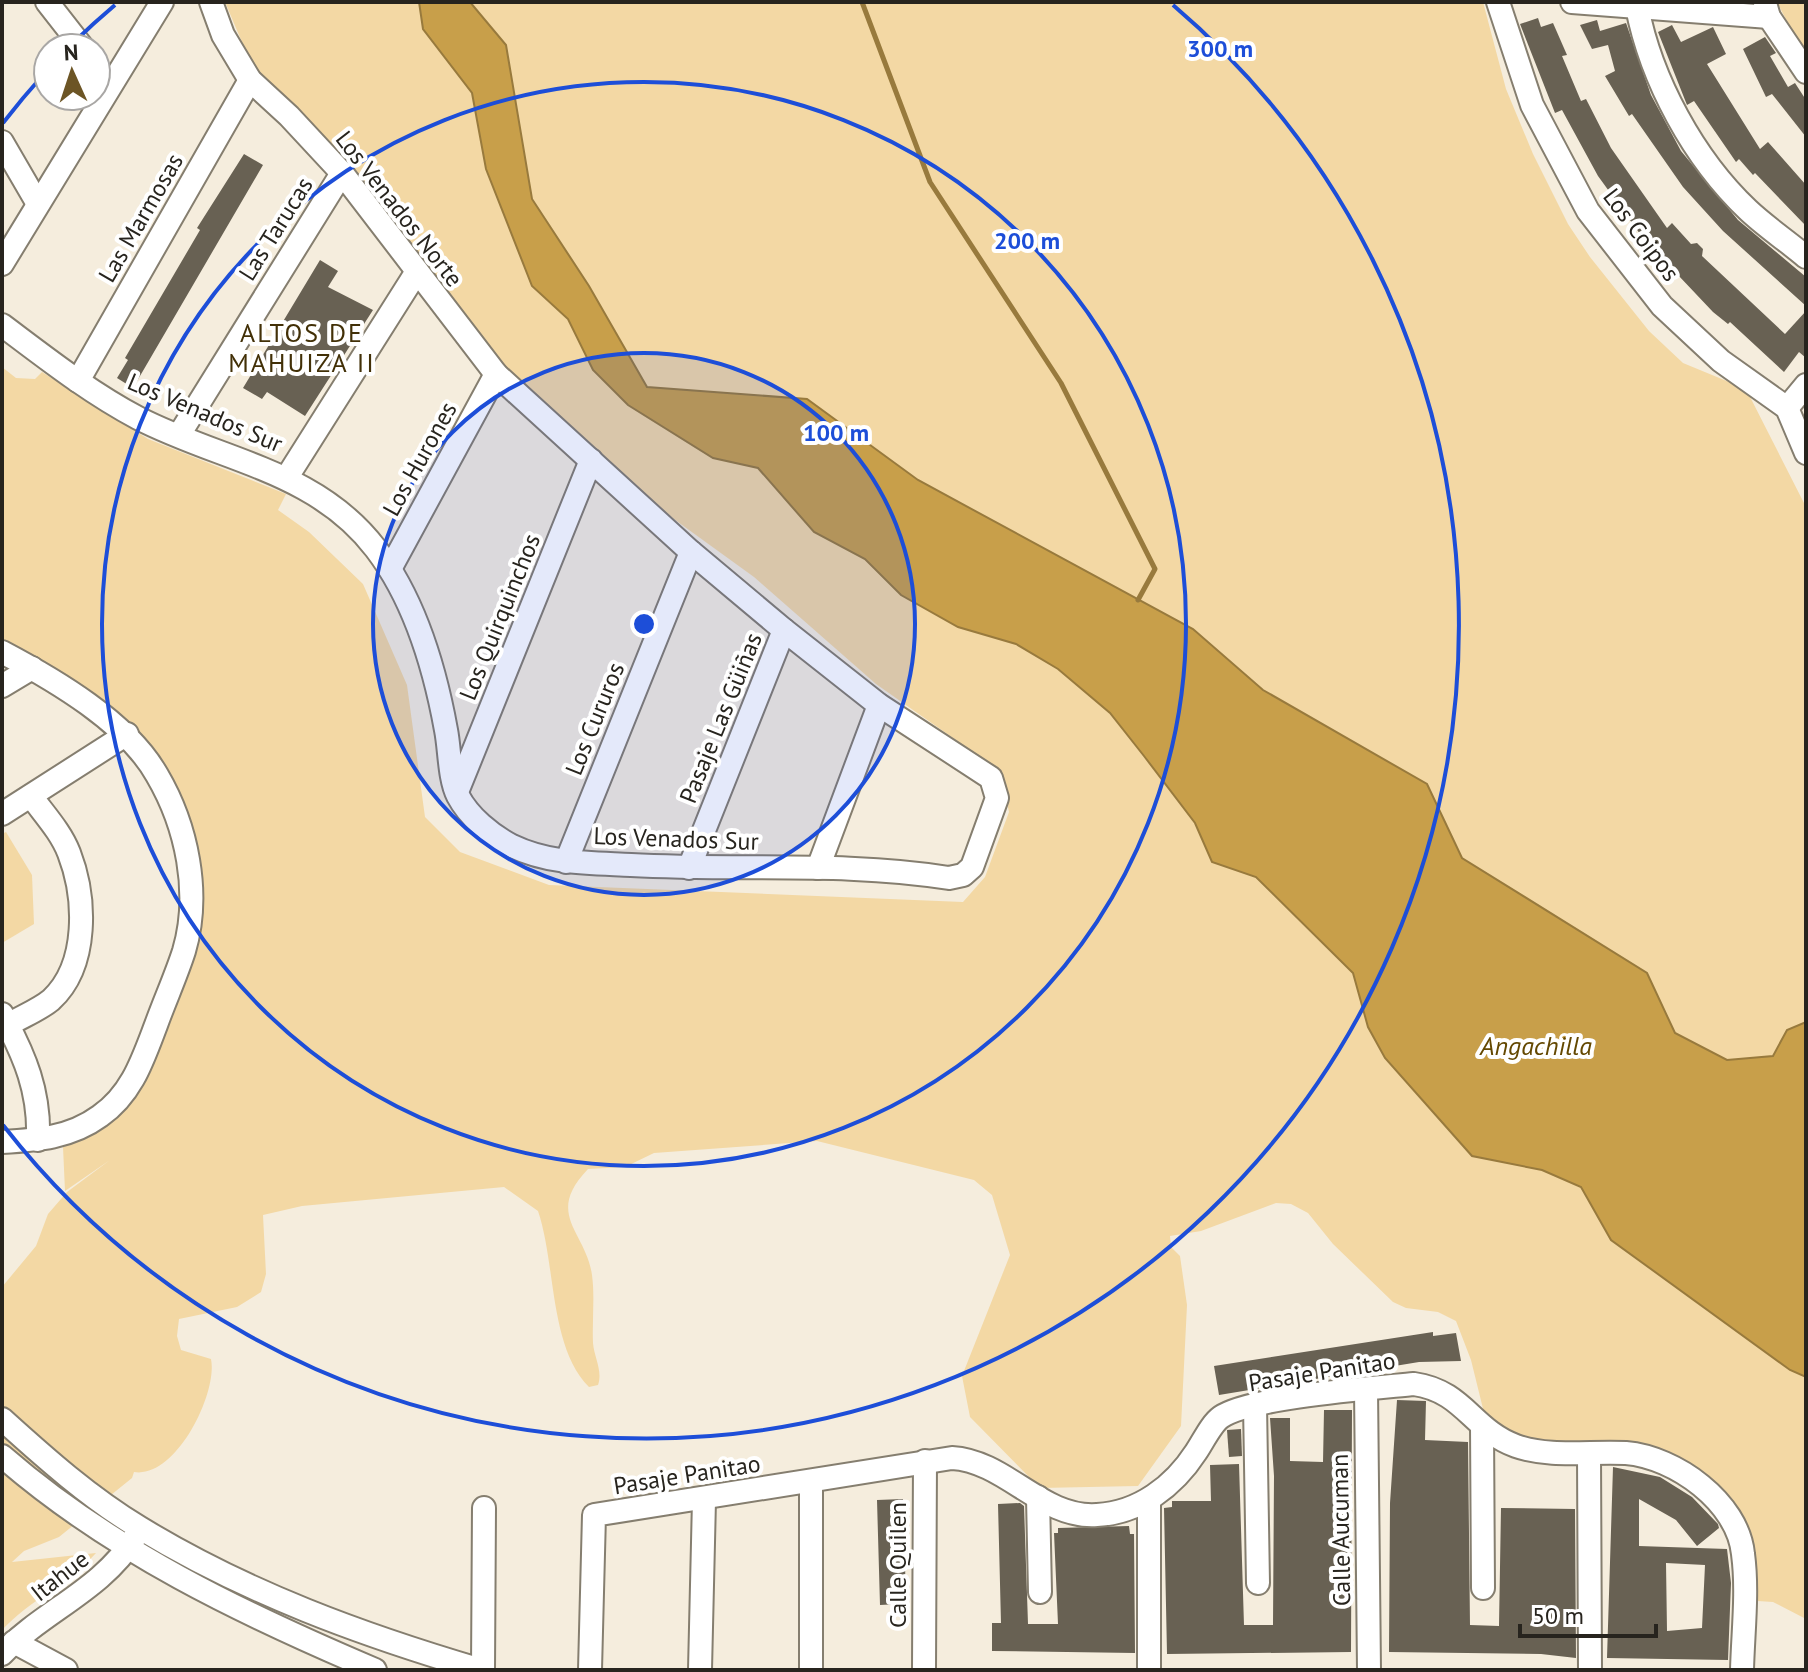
<svg xmlns="http://www.w3.org/2000/svg" width="1808" height="1672" viewBox="0 0 1808 1672" font-family="'PT Sans',sans-serif">
<style>
.green{fill:#f3d8a4}
.water{fill:#c89f4a;stroke:#987a3d;stroke-width:2}
.lines{fill:none;stroke-linecap:round;stroke-linejoin:round}
.stream{stroke:#987a3d;stroke-width:5}
.building{fill:#686153;fill-rule:evenodd}
.minor-casing{stroke:#857e6f;stroke-width:26}
.minor{stroke:#fff;stroke-width:22}
.ring{fill:none;stroke:#1d4ed8;stroke-width:4}
.labels{text-anchor:middle;stroke-width:8;stroke-linejoin:round;paint-order:stroke}
.street-label{font-size:24px;fill:#27241e;stroke:#fff}
.neighbourhood-label{font-size:26px;letter-spacing:2px;fill:#423007;stroke:#fff}
.water-label{font-size:26px;font-style:italic;fill:#644801;stroke:#fff}
.centre{fill:#1d4ed8;stroke:#fff;stroke-width:4}
.ring-label{font-size:24px;text-anchor:middle;font-weight:bold;fill:#1d4ed8;stroke:#fff;stroke-width:8;stroke-linejoin:round;paint-order:stroke}
</style>
<rect width="100%" height="100%" fill="#f5eddd"/>
<!-- green -->
<g class="green">
<path d="M225 2H1483L1506 89 1533 154 1568 224 1590 257 1649 331 1683 363 1746 389 1806 507V1619L1773 1602 1742 1600 1740 1555 1720 1511 1650 1456 1544 1450 1488 1429 1471 1360 1456 1321 1438 1312 1406 1308 1393 1302 1333 1244 1308 1213 1291 1204 1276 1203 1201 1231 1170 1236 1171 1247 1180 1256 1187 1305 1181 1426 1138 1486 1040 1488 970 1417 962 1376 1010 1255 992 1195 974 1180 817 1141 654 1153 625 1167 588 1169C544 1215 586 1231 592 1275 595 1297 592 1320 593 1343 594 1357 603 1371 598 1385L589 1387C549 1347 556 1264 538 1211L504 1187 302 1206 263 1215 266 1274 261 1292 237 1307 179 1319 177 1336 181 1350 211 1359C218 1393 176 1479 134 1472L132 1478 59 1537 24 1551 12 1562 96 1553C66 1586 31 1599 2 1630V1287L36 1246 48 1214 67 1192 110 1160 65 1191 63 1147 83 1138 138 1092 146 1080 168 1024 195 884 132 726 76 682 41 665 2 639V367L16 378 35 379 42 372 148 439 286 494 278 510 309 532 363 584 407 685 425 817 460 852 549 885 963 902 985 877 1009 812 1000 771 876 684 754 577 660 509 500 365 267 86 250 61Z"/>
<polygon points="1777,2 1806,2 1806,58"/>
<polygon points="6,832 32,875 34,924 2,943 2,834"/>
</g>
<!-- water -->
<polygon class="water" points="419,2 470,2 506,45 532,199 589,286 647,387 807,399 918,480 1193,629 1263,690 1427,784 1462,858 1647,973 1675,1033 1727,1060 1773,1056 1787,1030 1806,1022 1806,1377 1790,1370 1611,1240 1581,1187 1542,1170 1472,1156 1385,1058 1368,1027 1353,973 1256,877 1212,862 1195,823 1144,756 1110,713 1058,669 1016,644 958,627 901,595 865,559 814,532 758,468 713,458 628,405 593,370 568,319 532,286 486,169 472,93 423,29"/>
<g class="lines">
<!-- stream -->
<polyline class="stream" points="862,2 930,182 1061,383 1155,569 1138,600"/>
</g>
<!-- building -->
<g class="building">
<polygon points="1538,18 1541,27 1553,23 1567,55 1562,56 1581,101 1586,99 1611,148 1667,228 1672,223 1691,244 1697,243 1703,249 1702,256 1785,334 1806,311 1806,358 1799,352 1784,372 1730,322 1728,324 1713,312 1643,238 1598,176 1562,110 1555,113 1520,24"/>
<polygon points="1597,20 1600,31 1626,23 1651,95 1681,151 1738,220 1806,277 1806,306 1723,231 1683,187 1632,114 1629,116 1605,76 1615,71 1608,45 1592,49 1580,25"/>
<polygon points="1672,25 1681,42 1713,27 1726,54 1707,64 1760,149 1768,142 1806,185 1806,226 1755,173 1753,175 1739,159 1736,162 1694,101 1687,105 1658,32"/>
<polygon points="1765,37 1776,53 1770,56 1788,87 1795,83 1806,100 1806,137 1772,94 1766,97 1743,49"/>
<polygon points="244,154 263,165 133,388 117,378 128,360 125,358 200,230 197,228"/>
<polygon points="320,260 338,271 328,287 373,310 305,416 267,392 262,399 243,388"/>
<polygon points="1433,1332 1433,1336 1456,1333 1461,1361 1419,1362 1219,1395 1214,1366"/>
<polygon points="1397,1400 1426,1401 1425,1440 1468,1442 1470,1625 1499,1626 1501,1508 1575,1509 1576,1658 1541,1654 1389,1652 1390,1503"/>
<polygon points="1324,1410 1352,1410 1351,1652 1167,1654 1164,1508 1172,1507 1172,1501 1211,1501 1210,1465 1239,1464 1244,1625 1273,1625 1274,1476 1270,1418 1290,1418 1290,1461 1323,1462"/>
<polygon points="1241,1429 1242,1456 1229,1457 1227,1430"/>
<path d="M1613 1467 1660 1477 1692 1497 1718 1524 1719 1528 1697 1546 1676 1520 1639 1499V1546L1727 1549 1731 1583 1728 1660 1607 1658ZM1666 1563 1705 1565 1702 1628 1667 1631Z"/>
<polygon points="903,1499 906,1599 899,1600 899,1604 880,1605 877,1500"/>
<polygon points="1020,1503 1024,1506 1028,1624 1058,1624 1054,1533 1058,1533 1058,1528 1129,1526 1130,1534 1134,1534 1135,1653 992,1651 992,1623 1001,1623 998,1504"/>
</g>
<g class="lines">
<defs>
<g id="minor">
<polyline points="47,2 83,48"/>
<polyline points="1498,2 1532,105 1588,211 1662,306 1721,361 1787,408 1806,453"/>
<polyline points="1572,2 1769,17"/>
<polyline points="1765,3 1769,17 1806,72"/>
<path d="M1637 7C1651 80 1694 159 1748 210 1766 227 1787 241 1806 257"/>
<polyline points="96,67 109,87"/>
<polyline points="2,142 38,204"/>
<polyline points="2,264 162,2"/>
<path d="M2 325C46 358 89 392 138 418 221 461 316 470 376 549 414 599 435 669 446 730 450 750 449 778 458 796 469 817 491 835 512 846 549 864 590 863 631 865 737 871 845 861 949 878L963 875 972 867 997 798 991 778 879 705 784 630 691 552 496 374 342 173 289 116 250 80 223 35 211 2"/>
<polyline points="78,381 250,80"/>
<polyline points="1787,408 1806,385"/>
<polyline points="179,435 342,173"/>
<polyline points="287,477 416,273"/>
<polyline points="390,569 496,374"/>
<path d="M2 652C55 680 127 722 157 775 187 826 201 893 184 951 176 976 165 1000 156 1025 143 1059 132 1094 100 1116 70 1138 37 1140 2 1142"/>
<polyline points="2,686 32,668"/>
<polyline points="457,792 591,460"/>
<polyline points="2,814 127,734"/>
<polyline points="566,862 691,552"/>
<polyline points="689,868 784,630"/>
<polyline points="818,868 879,705"/>
<path d="M2 1014C25 1056 40 1092 38 1140"/>
<path d="M8 1025C21 1017 39 1010 51 1000 89 965 86 897 69 853 61 832 44 814 31 796"/>
<polyline points="1366,1389 1369,1670"/>
<polyline points="1255,1405 1258,1583"/>
<path d="M2 1419C45 1458 90 1498 140 1528 247 1593 362 1635 481 1670"/>
<polyline points="1482,1426 1483,1588"/>
<polyline points="1589,1454 1590,1670"/>
<path d="M2 1456C111 1551 243 1614 375 1670"/>
<polyline points="1038,1497 1040,1592"/>
<polyline points="14,1642 66,1670"/>
<path d="M2 1654C44 1610 101 1591 135 1537"/>
<polyline points="483,1670 484,1508"/>
<path d="M590 1670 594 1515 952 1458C1006 1461 1042 1519 1097 1515 1139 1513 1174 1486 1196 1452 1203 1442 1211 1424 1221 1417 1250 1397 1375 1388 1414 1384 1464 1391 1472 1430 1516 1446 1550 1458 1590 1451 1626 1453 1675 1457 1738 1502 1743 1554 1748 1591 1743 1632 1742 1670"/>
<polyline points="700,1670 704,1500"/>
<polyline points="811,1670 811,1482"/>
<polyline points="924,1670 925,1461"/>
<polyline points="1149,1670 1149,1500"/>
</g>
</defs>
<!-- minor casing -->
<use href="#minor" class="minor-casing"/>
<!-- minor -->
<use href="#minor" class="minor"/>
</g>
<!-- distance rings -->
<circle cx="644" cy="624" r="271" fill="#1d4ed8" fill-opacity=".12"/>
<g class="ring">
<circle cx="644" cy="624" r="271"/>
<circle cx="644" cy="624" r="542"/>
<path d="M3 123A814 814 0 0 1 44 74M73 43A814 814 0 0 1 115 5M1173 5A814 814 0 1 1 3 1125"/>
</g>
<g class="labels">
<!-- street labels -->
<g class="street-label">
<text transform="translate(399 209) rotate(52)" y="8">Los Venados Norte</text>
<text transform="translate(141 218) rotate(-60)" y="8">Las Marmosas</text>
<text transform="translate(276 229) rotate(-58)" y="8">Las Tarucas</text>
<text transform="translate(1641 235) rotate(53)" y="8">Los Coipos</text>
<text transform="translate(205 413) rotate(23)" y="8">Los Venados Sur</text>
<text transform="translate(420 459) rotate(-61)" y="8">Los Hurones</text>
<text transform="translate(500 617) rotate(-68)" y="8">Los Quirquinchos</text>
<text transform="translate(721 718) rotate(-68)" y="8">Pasaje Las Güiñas</text>
<text transform="translate(595 719) rotate(-68)" y="8">Los Cururos</text>
<text transform="translate(676 839) rotate(2)" y="8">Los Venados Sur</text>
<text transform="translate(1322 1372) rotate(-9)" y="8">Pasaje Panitao</text>
<text transform="translate(687 1475) rotate(-9)" y="8">Pasaje Panitao</text>
<text transform="translate(1341 1530) rotate(-91)" y="8">Calle Aucuman</text>
<text transform="translate(898 1565) rotate(-90)" y="8">Calle Quilen</text>
<text transform="translate(60 1576) rotate(-38)" y="8">Itahue</text>
</g>
<!-- neighbourhood labels -->
<g class="neighbourhood-label">
<text x="302" y="342">ALTOS DE<tspan x="302" dy="30">MAHUIZA II</tspan></text>
</g>
<!-- water labels -->
<g class="water-label">
<text x="1536" y="1055">Angachilla</text>
</g>
</g>
<circle cx="644" cy="624" r="12" class="centre"/>
<g class="ring-label">
<text x="1220" y="57">300 m</text>
<text x="1027" y="249">200 m</text>
<text x="836" y="441">100 m</text>
</g>
<!-- border -->
<rect width="1808" height="1672" fill="none" stroke="#27241e" stroke-width="8"/>
<!-- north arrow -->
<g transform="translate(72 72) rotate(357)"><circle r="38" fill="#ffffff" stroke="#a9a7a5" stroke-width="2"/>
<path d="M0-6L14 30L0 20L-14 30Z" fill="#6c5525"/>
<text y="-12" font-size="22" font-weight="bold" text-anchor="middle" fill="#27241e">N</text>
</g>
<!-- scale -->
<path d="M1520 1624v12h136v-12" fill="none" stroke="#27241e" stroke-width="4"/>
<text x="1532" y="1624" font-size="24" fill="#27241e" stroke="#ffffff" stroke-width="6" paint-order="stroke">50 m</text>
</svg>
